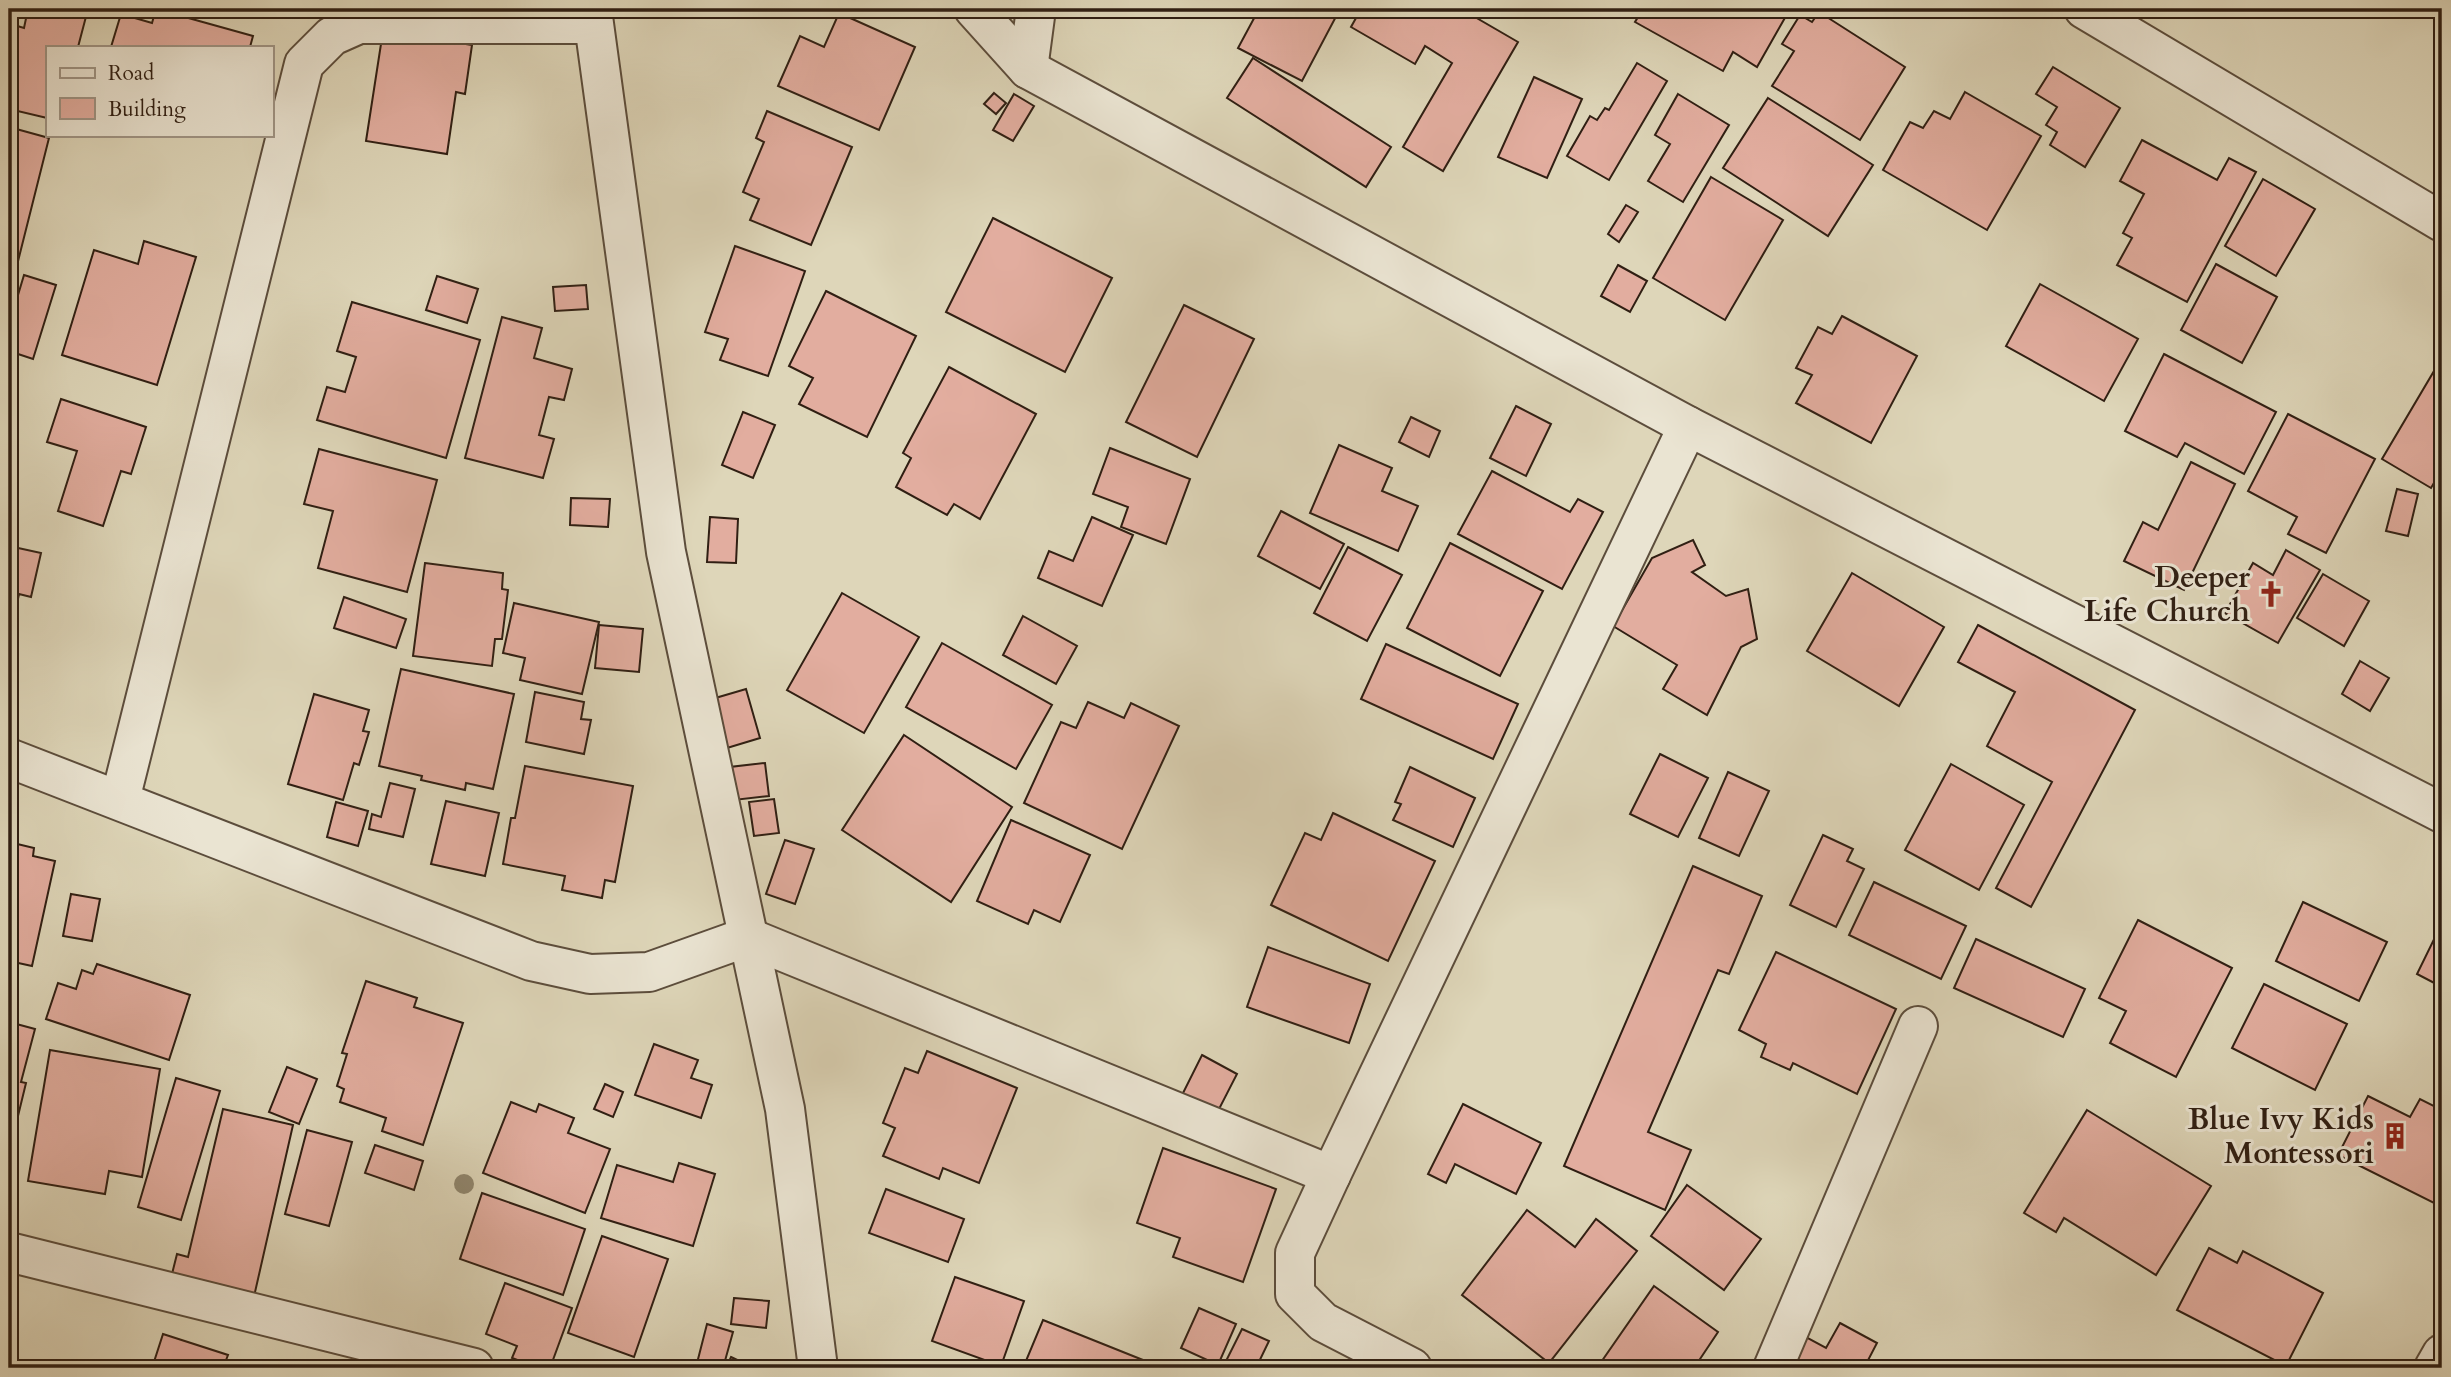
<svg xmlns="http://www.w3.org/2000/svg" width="2451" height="1377" viewBox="0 0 2451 1377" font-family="Cardo,serif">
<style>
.building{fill:#e2ad9f;stroke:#301f13;stroke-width:2}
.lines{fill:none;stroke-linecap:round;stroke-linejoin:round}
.minor-casing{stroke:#5c4d3c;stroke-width:42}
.minor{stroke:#eae4d2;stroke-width:38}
.tree{fill:#90876f}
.labels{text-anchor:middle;stroke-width:6;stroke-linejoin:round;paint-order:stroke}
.poi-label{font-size:30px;font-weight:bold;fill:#301f13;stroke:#eae4d2;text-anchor:end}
</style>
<rect width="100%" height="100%" fill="#ded6b9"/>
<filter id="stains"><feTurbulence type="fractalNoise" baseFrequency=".00286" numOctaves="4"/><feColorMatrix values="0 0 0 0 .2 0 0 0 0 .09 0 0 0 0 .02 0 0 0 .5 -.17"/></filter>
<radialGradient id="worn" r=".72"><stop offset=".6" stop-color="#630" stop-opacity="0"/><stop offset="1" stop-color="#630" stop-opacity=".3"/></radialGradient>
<!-- building -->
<g class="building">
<polygon points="28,9 88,9 78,47 47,47 47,118 9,109 9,47 14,25 24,28"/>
<polygon points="156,9 253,36 250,47 111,47 121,14 152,23"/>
<polygon points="1259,9 1340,9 1302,81 1238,48"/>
<polygon points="1361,9 1461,9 1518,42 1443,171 1403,147 1452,63 1425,46 1415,64 1351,27"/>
<polygon points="1643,9 1790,9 1757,67 1733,52 1723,71 1635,22"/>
<polygon points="1819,12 1905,67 1860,140 1772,86 1794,51 1782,44 1800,15 1812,22"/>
<polygon points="839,13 915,47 879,130 778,86 800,36 824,47"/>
<polygon points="383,31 472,45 465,94 456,92 447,154 366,141"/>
<polygon points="1253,58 1391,147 1366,187 1227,98"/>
<polygon points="1637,63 1667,81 1609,180 1567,156 1590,116 1597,120 1605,108 1609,110"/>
<polygon points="2053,67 2120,108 2085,167 2050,145 2057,132 2046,125 2057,107 2036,94"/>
<polygon points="1534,77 1582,99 1547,178 1498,157"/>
<polygon points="1965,92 2041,136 1987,230 1883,170 1910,122 1923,128 1934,111 1950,119"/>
<polygon points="994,93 1006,103 996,114 984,104"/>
<polygon points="1014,94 1034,106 1013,141 993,130"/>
<polygon points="1678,94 1729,125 1683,202 1648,181 1670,144 1655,135"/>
<polygon points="1768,98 1873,165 1828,236 1723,168"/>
<polygon points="767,111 852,147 811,245 750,220 759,199 743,192 764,142 756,138"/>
<polygon points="9,127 49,138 9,297"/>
<polygon points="2142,140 2217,180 2229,158 2256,172 2187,302 2117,265 2132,238 2123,233 2144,194 2120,181"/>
<polygon points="1711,177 1783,220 1725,320 1653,278"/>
<polygon points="2263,179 2315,209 2276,276 2225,246"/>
<polygon points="1626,205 1638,212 1619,242 1608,234"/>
<polygon points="993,218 1112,278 1065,372 946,312"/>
<polygon points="144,241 196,257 157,385 62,355 94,250 138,264"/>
<polygon points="735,246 805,271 768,376 720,360 728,339 705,332"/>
<polygon points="2216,264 2277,297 2242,363 2181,330"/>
<polygon points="1618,265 1647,281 1630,312 1601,296"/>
<polygon points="24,275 56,285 33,359 9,351 14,335 9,333 9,325"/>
<polygon points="437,276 478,289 467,323 426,310"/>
<polygon points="2040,284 2138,339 2104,401 2006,346"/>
<polygon points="586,285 588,309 555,311 553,287"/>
<polygon points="826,291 916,336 867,437 799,404 813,378 789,366"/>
<polygon points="352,302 480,340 446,458 317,420 327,387 345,392 356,357 337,351"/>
<polygon points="1184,305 1254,339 1197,457 1126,422"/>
<polygon points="1842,316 1917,356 1871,443 1796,403 1812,375 1796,368 1818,327 1832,334"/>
<polygon points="502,317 542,328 534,358 572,369 564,400 549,397 539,435 554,439 543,478 465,458"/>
<polygon points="2164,354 2276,412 2244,474 2185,443 2177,457 2125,431"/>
<polygon points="2437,366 2442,369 2442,469 2431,488 2382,459"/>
<polygon points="949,367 1036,414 980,519 954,504 947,515 896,487 911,458 903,453"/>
<polygon points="61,399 146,427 131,474 121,471 103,526 58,511 77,451 47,442"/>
<polygon points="1516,406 1551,424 1526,476 1490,458"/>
<polygon points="743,412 775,425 753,478 722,465"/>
<polygon points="2288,414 2375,459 2326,553 2288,534 2297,517 2248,491"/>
<polygon points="1411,417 1440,431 1429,457 1399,442"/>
<polygon points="1339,445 1392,468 1382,491 1418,506 1398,551 1310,513"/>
<polygon points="1110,448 1190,479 1166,544 1121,527 1128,507 1093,494"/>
<polygon points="319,449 437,480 407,592 318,568 333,511 304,504"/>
<polygon points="2191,462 2235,484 2184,590 2124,561 2143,522 2158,530"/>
<polygon points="1492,471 1570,512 1578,499 1603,512 1562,589 1458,534"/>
<polygon points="2397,489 2418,494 2408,536 2386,531"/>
<polygon points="571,498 610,499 608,527 570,525"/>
<polygon points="1281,511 1344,544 1320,589 1258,556"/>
<polygon points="710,517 738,519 736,563 707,562"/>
<polygon points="1092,517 1133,535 1102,606 1038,578 1049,551 1073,561"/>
<polygon points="1693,540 1705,565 1692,572 1726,596 1748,589 1757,639 1741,647 1707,715 1663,689 1677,665 1613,626 1652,558"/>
<polygon points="1450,543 1543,591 1500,676 1407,628"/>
<polygon points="9,546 41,553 31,597 19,594 9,642"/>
<polygon points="1348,547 1402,575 1367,641 1314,613"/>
<polygon points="2286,550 2320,570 2278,643 2225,613 2253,563 2273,575"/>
<polygon points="425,563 503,573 502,589 508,590 502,639 495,639 492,666 413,656"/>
<polygon points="1852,573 1944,627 1899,706 1807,651"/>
<polygon points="2323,574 2369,601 2344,646 2297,618"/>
<polygon points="842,593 919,637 864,733 787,690"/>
<polygon points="344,597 406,619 396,648 334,628"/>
<polygon points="514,603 599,622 582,694 520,680 525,658 503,653"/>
<polygon points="1023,616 1077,646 1056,684 1003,655"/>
<polygon points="599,625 643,629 639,672 595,668"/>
<polygon points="1978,625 2135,710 2031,907 1996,888 2052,782 1987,746 2015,692 1958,662"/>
<polygon points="942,643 1052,705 1016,769 906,707"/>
<polygon points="1386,644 1518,704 1493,759 1361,699"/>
<polygon points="2360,661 2389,678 2370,711 2342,694"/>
<polygon points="401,669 514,694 493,789 466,783 465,790 421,780 422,776 379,766"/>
<polygon points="746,689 760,738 727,748 712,699"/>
<polygon points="535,692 584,702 581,719 591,720 584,754 526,742"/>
<polygon points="314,694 369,710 363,731 369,732 359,765 354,763 343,800 288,784"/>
<polygon points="1088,702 1124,718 1131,703 1179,726 1122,849 1024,803 1061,722 1076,728"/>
<polygon points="904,735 1012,807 951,902 842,830"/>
<polygon points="1660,754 1708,778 1678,837 1630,814"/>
<polygon points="765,763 769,796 734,800 730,767"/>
<polygon points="1951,764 2024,805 1979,890 1905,850"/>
<polygon points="525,766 633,786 615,882 605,880 602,898 562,890 565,876 503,864 511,818 515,818"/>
<polygon points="1410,767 1475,798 1453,847 1393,820 1401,804 1395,802"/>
<polygon points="1728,772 1769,791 1739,856 1699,838"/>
<polygon points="390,783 415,789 403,837 369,829 372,814 381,817"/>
<polygon points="774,799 779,833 754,836 749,802"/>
<polygon points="446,801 499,813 485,876 431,864"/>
<polygon points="336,802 368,811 358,846 327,837"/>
<polygon points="1333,813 1435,861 1388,961 1271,905 1305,833 1321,840"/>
<polygon points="1011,820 1090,855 1060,922 1034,910 1028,924 977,901"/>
<polygon points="1823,835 1853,849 1847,861 1864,869 1836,927 1790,905"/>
<polygon points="785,840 814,849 795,904 766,894"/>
<polygon points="9,842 34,848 33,856 55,861 32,966 9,961"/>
<polygon points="1693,866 1762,896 1729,974 1718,970 1648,1132 1691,1150 1665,1210 1564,1166"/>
<polygon points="1874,882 1966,926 1941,979 1849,935"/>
<polygon points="71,894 100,899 92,941 63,936"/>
<polygon points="2303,902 2387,942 2359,1001 2276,961"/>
<polygon points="2138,920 2232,968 2176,1077 2110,1043 2126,1011 2099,998"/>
<polygon points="2442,923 2442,987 2417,974"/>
<polygon points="1976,939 2085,989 2063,1037 1954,988"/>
<polygon points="1268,947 1370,984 1349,1043 1247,1007"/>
<polygon points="1776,952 1896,1009 1857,1094 1793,1063 1790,1070 1761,1057 1766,1044 1739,1030"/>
<polygon points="97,964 190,995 169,1060 46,1019 58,983 76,989 82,970 93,974"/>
<polygon points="366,981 417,998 414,1007 463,1023 423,1145 382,1131 386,1118 340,1102 344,1089 337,1086 347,1054 342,1053"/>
<polygon points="2264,984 2347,1024 2315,1090 2232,1048"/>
<polygon points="9,1022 35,1029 21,1082 26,1083 18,1116 9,1113"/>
<polygon points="654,1044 698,1060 691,1078 712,1085 701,1118 635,1095"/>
<polygon points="50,1050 160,1069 142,1177 109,1171 105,1194 28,1181"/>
<polygon points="927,1051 1017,1088 979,1183 943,1168 939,1179 883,1156 895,1128 883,1123 905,1068 918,1073"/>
<polygon points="1202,1055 1237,1074 1217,1113 1182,1095"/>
<polygon points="287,1067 317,1079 299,1124 269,1112"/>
<polygon points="176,1078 220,1091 181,1220 138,1207"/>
<polygon points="605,1084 623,1092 613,1117 594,1109"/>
<polygon points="2368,1096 2410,1117 2420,1099 2442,1110 2442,1187 2434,1203 2338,1155"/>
<polygon points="511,1102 536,1112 539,1104 574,1118 568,1133 610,1149 585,1213 483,1173"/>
<polygon points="1463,1104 1541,1143 1516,1194 1455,1164 1446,1183 1428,1174"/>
<polygon points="223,1109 293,1125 253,1301 170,1282 177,1254 188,1257"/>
<polygon points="2087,1110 2211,1186 2156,1275 2064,1218 2056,1232 2024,1213"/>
<polygon points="307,1130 352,1142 329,1226 285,1214"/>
<polygon points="375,1145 423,1161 414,1190 365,1173"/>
<polygon points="1163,1148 1276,1189 1243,1282 1173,1257 1180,1238 1137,1223"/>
<polygon points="679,1163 715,1174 693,1246 601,1218 617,1165 673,1182"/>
<polygon points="1687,1185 1761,1239 1724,1290 1651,1236"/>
<polygon points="886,1189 964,1219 948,1262 869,1233"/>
<polygon points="482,1193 585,1229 563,1295 460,1259"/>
<polygon points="1527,1210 1575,1247 1596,1219 1637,1251 1549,1363 1462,1295"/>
<polygon points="602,1236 668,1259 634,1357 568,1333"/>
<polygon points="2209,1248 2237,1263 2243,1251 2323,1293 2286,1366 2177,1310"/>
<polygon points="955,1277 1024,1301 1001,1366 932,1341"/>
<polygon points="505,1283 572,1308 550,1368 539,1368 512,1358 517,1346 486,1334"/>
<polygon points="1654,1286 1718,1332 1694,1368 1597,1368"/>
<polygon points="734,1298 769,1301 766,1328 731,1324"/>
<polygon points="1199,1308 1236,1324 1218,1365 1181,1348"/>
<polygon points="1043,1320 1163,1368 1023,1368"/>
<polygon points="1840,1323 1877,1343 1864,1368 1789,1368 1806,1337 1826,1348"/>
<polygon points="707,1324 733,1332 723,1368 696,1367"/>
<polygon points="1242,1329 1269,1341 1256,1368 1225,1368 1223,1367"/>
<polygon points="163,1334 228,1355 223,1368 152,1368"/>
<polygon points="731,1357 754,1368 726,1368"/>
<polygon points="956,1364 956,1368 892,1368 892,1365"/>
</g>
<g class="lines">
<defs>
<g id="minor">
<polyline points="592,9 666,552 785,1109 818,1368"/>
<polyline points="974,9 1028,69 1688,426 2442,813"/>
<polyline points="2084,9 2442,222"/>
<polyline points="1028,69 1036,9"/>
<polyline points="9,758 531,961 590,974 649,972 747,937 1331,1175"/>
<polyline points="120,800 304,64 332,36 359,24 593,24"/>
<polyline points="9,1252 474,1368"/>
<polyline points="1412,1368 1323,1322 1295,1294 1295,1253 1331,1175 1688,426"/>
<polyline points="1773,1368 1918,1026"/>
<polyline points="2434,1368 2442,1354"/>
</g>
</defs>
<!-- minor casing -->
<use href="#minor" class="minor-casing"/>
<!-- minor -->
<use href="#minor" class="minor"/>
</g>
<!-- trees -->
<circle class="tree" cx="464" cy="1184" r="10"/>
<!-- icons -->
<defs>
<symbol id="church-bare" viewBox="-9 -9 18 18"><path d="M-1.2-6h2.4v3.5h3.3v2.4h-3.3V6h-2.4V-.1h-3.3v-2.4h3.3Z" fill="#8f2418" stroke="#eae4d2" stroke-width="2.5" paint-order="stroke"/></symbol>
<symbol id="building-bare" viewBox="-9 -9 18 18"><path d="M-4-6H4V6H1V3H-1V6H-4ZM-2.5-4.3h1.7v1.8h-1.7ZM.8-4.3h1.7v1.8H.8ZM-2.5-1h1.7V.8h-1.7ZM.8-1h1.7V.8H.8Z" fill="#8f2418" stroke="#eae4d2" stroke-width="2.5" paint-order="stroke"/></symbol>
</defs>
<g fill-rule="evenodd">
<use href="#church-bare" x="2252" y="575" width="38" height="38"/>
<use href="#building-bare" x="2376" y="1117" width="38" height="38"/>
</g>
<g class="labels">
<!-- poi labels -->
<g class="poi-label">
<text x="2250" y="587">Deeper<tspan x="2250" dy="34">Life Church</tspan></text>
<text x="2374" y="1129">Blue Ivy Kids<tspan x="2374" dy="34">Montessori</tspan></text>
</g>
</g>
<!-- margin -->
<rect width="2451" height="1377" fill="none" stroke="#ded6b9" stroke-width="35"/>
<rect x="10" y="10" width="2430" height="1356" fill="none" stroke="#301f13" stroke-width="3.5"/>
<rect x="18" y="18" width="2416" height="1342" fill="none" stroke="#301f13" stroke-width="2"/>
<!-- legend -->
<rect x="46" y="46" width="228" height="91" fill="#eae4d2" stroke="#a09586" stroke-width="2"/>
<rect x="60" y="68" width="35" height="10" fill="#eae4d2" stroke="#a09586" stroke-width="2"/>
<text x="108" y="80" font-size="21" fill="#301f13">Road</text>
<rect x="60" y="98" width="35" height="21" fill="#e2ad9f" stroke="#a09586" stroke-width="2"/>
<text x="108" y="116" font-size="21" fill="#301f13">Building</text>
<rect width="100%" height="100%" filter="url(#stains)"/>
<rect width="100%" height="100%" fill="url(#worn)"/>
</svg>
